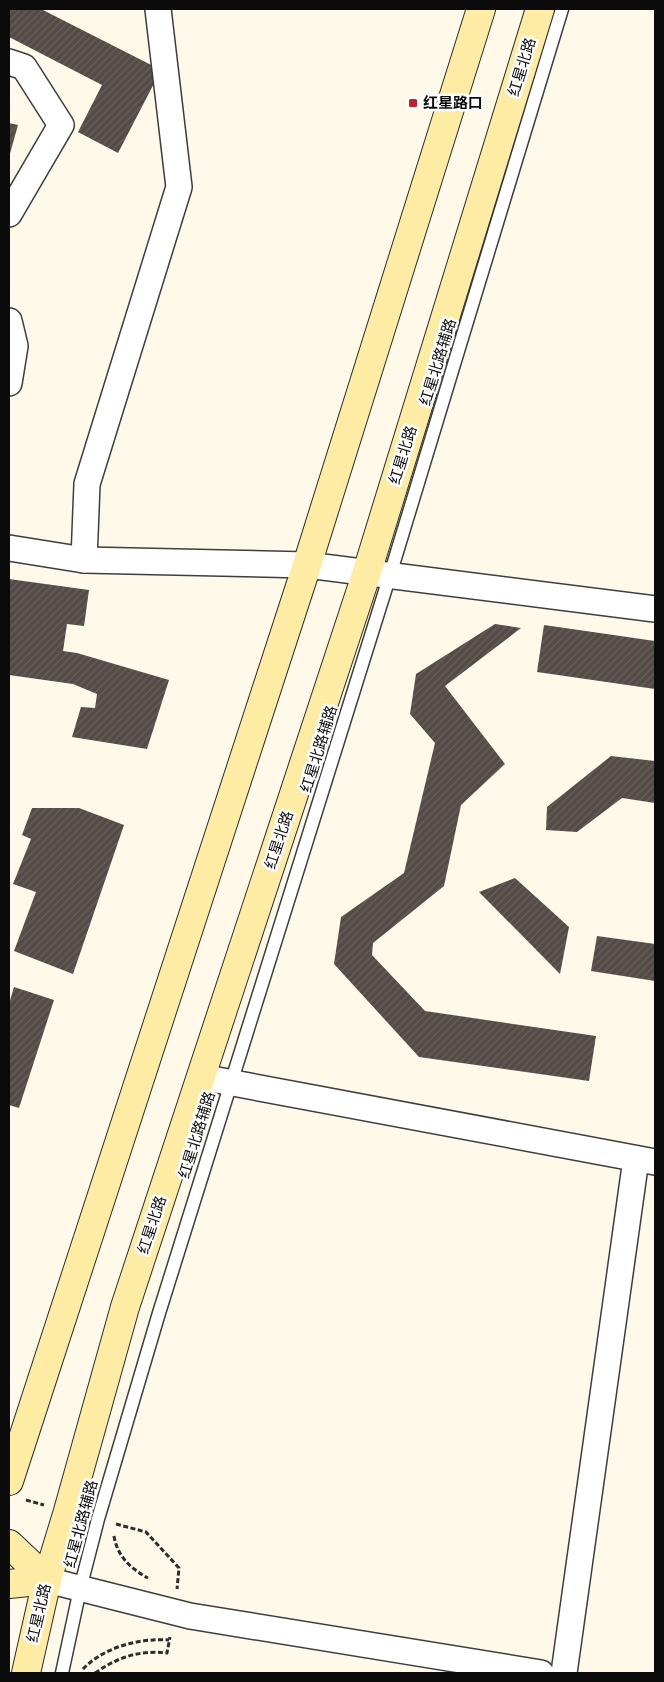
<svg xmlns="http://www.w3.org/2000/svg" width="664" height="1682" viewBox="0 0 664 1682" font-family="'Noto Serif','Noto Sans SC',serif">
<style>
.building{fill:url(#building-hatch)}
.lines{fill:none;stroke-linecap:round;stroke-linejoin:round}
.lane-casing{stroke:#3e3e3e;stroke-width:15}
.street-casing{stroke:#3e3e3e;stroke-width:28}
.secondary-casing{stroke:#2d2d2d;stroke-width:30}
.path{stroke:#2d2d2d;stroke-width:3;stroke-dasharray:5 2.5;stroke-linecap:butt}
.lane{stroke:#fff;stroke-width:12}
.street{stroke:#fff;stroke-width:25}
.secondary{stroke:#ffeca4;stroke-width:28}
.poi-dot{fill:#be2036;stroke:#fff;stroke-width:2}
.labels{text-anchor:middle;stroke-width:5;stroke-linejoin:round;paint-order:stroke}
.street-label{font-size:15px;fill:#0b0b0b;stroke:#fff}
.poi-label{font-size:15px;font-weight:bold;fill:#0b0b0b;stroke:#fff;text-anchor:start}
</style>
<defs>
<pattern id="building-hatch" width="6" height="6" patternUnits="userSpaceOnUse" patternTransform="scale(1.25)"><rect width="6" height="6" fill="#544b47"/><path d="M-1 1l2-2M0 6l6-6M5 7l2-2" fill="none" stroke="#68605d"/></pattern>
</defs>
<rect width="100%" height="100%" fill="#fff9e9"/>
<!-- building -->
<g class="building">
<polygon points="9,9 41,9 161,70 118,153 78,132 102,85 9,37"/>
<polygon points="9,123 18,125 9,157"/>
<polygon points="9,579 89,590 84,626 67,624 63,651 77,653 169,680 147,749 72,737 81,707 95,708 97,694 73,684 9,675"/>
<polygon points="495,624 521,628 445,686 505,764 461,805 444,886 373,943 372,955 425,1011 596,1036 589,1081 419,1057 334,964 341,917 404,873 435,743 410,714 416,674"/>
<polygon points="544,625 655,641 655,689 537,672"/>
<polygon points="611,756 655,761 655,803 622,798 577,832 546,830 547,807"/>
<polygon points="32,808 79,808 124,825 73,974 14,951 36,892 13,884 31,839 22,835"/>
<polygon points="515,878 569,927 560,974 479,892"/>
<polygon points="597,936 655,944 655,981 591,971"/>
<polygon points="14,987 54,1000 19,1108 9,1105 9,1004"/>
</g>
<g class="lines">
<defs>
<polyline id="lane" points="62,1673 80,1589 98,1519 159,1313 390,575 562,9"/>
<g id="street">
<polyline points="9,62 24,67 61,125 9,214"/>
<polyline points="9,321 15,346 9,383"/>
<polyline points="9,548 84,560 307,565 655,609"/>
<polyline points="84,560 87,484 179,187 158,9"/>
<polyline points="201,1077 655,1162"/>
<polyline points="47,1580 190,1616 541,1673"/>
<polyline points="564,1673 636,1159"/>
</g>
<g id="secondary">
<polyline points="9,1481 307,565 481,9"/>
<polyline points="9,1544 47,1580"/>
<polyline points="9,1584 47,1580"/>
<polyline points="26,1673 47,1580 68,1511 125,1307 367,572 540,9"/>
</g>
</defs>
<!-- lane casing -->
<use href="#lane" class="lane-casing"/>
<!-- street casing -->
<use href="#street" class="street-casing"/>
<!-- secondary casing -->
<use href="#secondary" class="secondary-casing"/>
<!-- path -->
<g class="path">
<polyline points="26,1500 44,1505"/>
<polyline points="116,1524 146,1532 179,1568 177,1589"/>
<path d="M114 1536C117 1556 131 1569 148 1578"/>
<path d="M83 1669C104 1647 139 1638 169 1640"/>
<path d="M95 1673C118 1657 139 1650 167 1653L170 1637"/>
</g>
<!-- lane -->
<use href="#lane" class="lane"/>
<!-- street -->
<use href="#street" class="street"/>
<!-- secondary -->
<use href="#secondary" class="secondary"/>
</g>
<!-- markers -->
<rect class="poi-dot" x="408" y="98" width="10" height="10" rx="2.5"/>
<g class="labels">
<!-- street labels -->
<g class="street-label">
<text transform="translate(522 67) rotate(-73)" y="5">红星北路</text>
<text transform="translate(438 362) rotate(-73)" y="5">红星北路辅路</text>
<text transform="translate(403 455) rotate(-73)" y="5">红星北路</text>
<text transform="translate(319 749) rotate(-73)" y="5">红星北路辅路</text>
<text transform="translate(279 840) rotate(-72)" y="5">红星北路</text>
<text transform="translate(197 1135) rotate(-73)" y="5">红星北路辅路</text>
<text transform="translate(152 1225) rotate(-72)" y="5">红星北路</text>
<text transform="translate(81 1524) rotate(-75)" y="5">红星北路辅路</text>
<text transform="translate(39 1613) rotate(-77)" y="5">红星北路</text>
</g>
<!-- poi labels -->
<g class="poi-label">
<text x="423" y="108">红星路口</text>
</g>
</g>
<!-- border -->
<rect width="664" height="1682" fill="none" stroke="#0b0b0b" stroke-width="20"/>
</svg>
